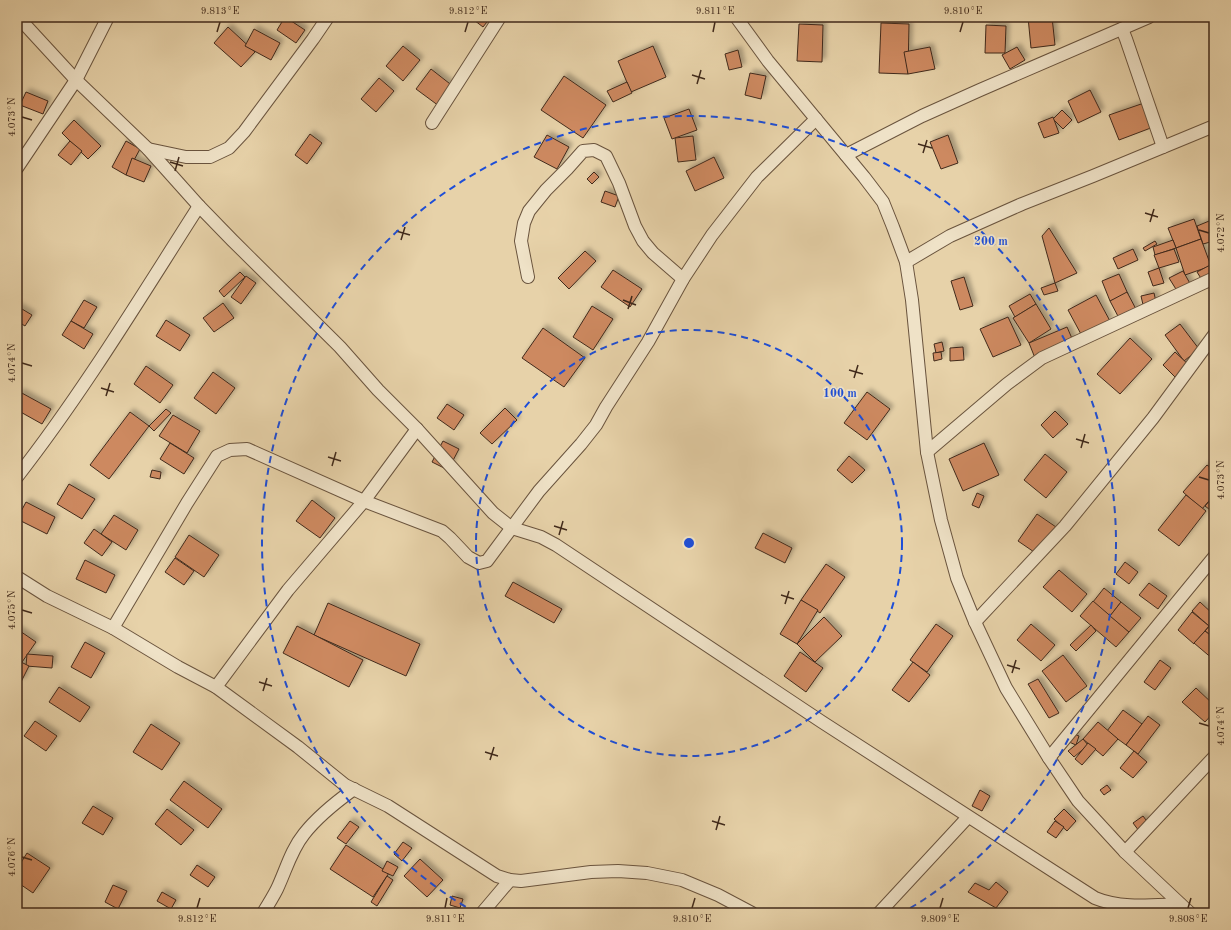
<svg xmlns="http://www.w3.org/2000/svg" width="1231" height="930" viewBox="0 0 1231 930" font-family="'Old Standard TT',serif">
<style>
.building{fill:#cd8961;stroke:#412a1b;filter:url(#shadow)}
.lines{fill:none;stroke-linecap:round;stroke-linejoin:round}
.minor-casing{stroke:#6a543e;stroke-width:14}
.minor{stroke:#efe2c7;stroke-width:12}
.ticks{fill:none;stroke:#412a1b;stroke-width:1.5}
.ring{fill:none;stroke:#1d4ed8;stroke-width:2;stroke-dasharray:7 5}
.centre{fill:#1d4ed8;stroke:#efe2c7;stroke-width:2}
.ring-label{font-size:12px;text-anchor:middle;font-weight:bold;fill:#1d4ed8;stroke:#efe2c7;stroke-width:3.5;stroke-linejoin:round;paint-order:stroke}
.neatline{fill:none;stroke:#412a1b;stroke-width:1.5}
.ticks-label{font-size:10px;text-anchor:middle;fill:#412a1b}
</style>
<defs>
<filter id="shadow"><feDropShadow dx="3.5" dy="-3.5" stdDeviation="2" flood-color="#0004"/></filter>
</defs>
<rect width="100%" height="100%" fill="#e7d2a9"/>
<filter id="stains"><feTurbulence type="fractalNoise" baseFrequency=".005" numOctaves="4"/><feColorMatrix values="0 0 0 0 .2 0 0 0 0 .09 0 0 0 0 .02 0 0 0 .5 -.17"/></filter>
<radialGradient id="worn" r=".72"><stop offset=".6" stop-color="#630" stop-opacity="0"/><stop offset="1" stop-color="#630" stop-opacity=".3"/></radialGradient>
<!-- building -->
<g class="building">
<polygon points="285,17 305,30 296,43 277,30"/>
<polygon points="470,17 491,17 483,27"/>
<polygon points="1028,17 1052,17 1055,45 1031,48"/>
<polygon points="881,23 909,24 908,74 879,73"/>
<polygon points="799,24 823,25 822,62 797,61"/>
<polygon points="986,25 1006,26 1005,53 985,53"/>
<polygon points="228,27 255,52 241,67 214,43"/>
<polygon points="254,29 280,43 271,60 245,46"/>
<polygon points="403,46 420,60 403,81 386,66"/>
<polygon points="653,46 666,77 631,92 618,61"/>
<polygon points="930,47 935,69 908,74 904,52"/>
<polygon points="1017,47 1025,60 1010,69 1002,55"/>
<polygon points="738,50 742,67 729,70 725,54"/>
<polygon points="431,69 454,87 439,106 416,89"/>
<polygon points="750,73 766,76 761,99 745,95"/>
<polygon points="564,76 606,105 583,138 541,110"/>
<polygon points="379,78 394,91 376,112 361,99"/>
<polygon points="627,82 632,93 613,102 607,91"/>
<polygon points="1090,90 1101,112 1078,123 1068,101"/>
<polygon points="26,92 48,101 43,114 20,105"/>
<polygon points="1147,102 1156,126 1119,140 1109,115"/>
<polygon points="689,109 697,130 672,139 664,118"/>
<polygon points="1062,110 1072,120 1063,129 1053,119"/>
<polygon points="1053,117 1059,133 1044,138 1038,123"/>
<polygon points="74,120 101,146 88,159 62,133"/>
<polygon points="310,134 322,143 307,164 295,155"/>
<polygon points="547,135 569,147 557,169 534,157"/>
<polygon points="948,135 958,163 941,169 930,142"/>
<polygon points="693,136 696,160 678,162 675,138"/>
<polygon points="70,141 82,151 71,165 58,155"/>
<polygon points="126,141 140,149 126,175 112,167"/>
<polygon points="714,157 724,178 695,191 686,171"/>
<polygon points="132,158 151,166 144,182 126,175"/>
<polygon points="594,172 599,177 592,184 587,179"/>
<polygon points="605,191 619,196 615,207 601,202"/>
<polygon points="1194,219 1201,239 1176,248 1168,228"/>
<polygon points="1214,219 1214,241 1203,244 1197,226"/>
<polygon points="1049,228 1077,273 1055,283 1042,236"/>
<polygon points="1201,239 1211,266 1185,275 1176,248"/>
<polygon points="1173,240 1176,248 1155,255 1153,247"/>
<polygon points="1155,241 1157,244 1145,251 1143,248"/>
<polygon points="1133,249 1138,260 1118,269 1113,258"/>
<polygon points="1174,249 1179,262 1159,268 1154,255"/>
<polygon points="585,251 596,261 569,289 558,278"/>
<polygon points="1212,264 1214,268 1214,284 1207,288 1197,272"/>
<polygon points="1159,268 1164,283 1153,286 1148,272"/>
<polygon points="613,270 642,289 630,307 601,287"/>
<polygon points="1183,271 1192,287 1179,294 1169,278"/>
<polygon points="240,272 245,277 224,297 219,291"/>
<polygon points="1119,274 1128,294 1110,301 1102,281"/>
<polygon points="246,276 256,283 241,304 231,297"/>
<polygon points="964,277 973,306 960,310 951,281"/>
<polygon points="1055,283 1058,291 1044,295 1041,288"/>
<polygon points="1127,292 1137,311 1120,320 1110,301"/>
<polygon points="1154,293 1157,306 1144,309 1141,296"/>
<polygon points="1030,294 1036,304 1015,317 1009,306"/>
<polygon points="1096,295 1110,321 1082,336 1068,310"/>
<polygon points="84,300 97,307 84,328 71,321"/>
<polygon points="223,303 234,318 214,332 203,318"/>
<polygon points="1036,304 1051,329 1029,343 1013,318"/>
<polygon points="17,306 32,315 25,326 17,321"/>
<polygon points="592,306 613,319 593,350 573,337"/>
<polygon points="1008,317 1021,345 993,357 980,329"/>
<polygon points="166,320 190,335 180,351 156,336"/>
<polygon points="71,321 93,334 84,349 62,335"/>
<polygon points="1180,324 1199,349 1184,361 1165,335"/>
<polygon points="1067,327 1074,343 1035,358 1029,343"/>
<polygon points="543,328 585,358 564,387 522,358"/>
<polygon points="1130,338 1152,359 1120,394 1097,374"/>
<polygon points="942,342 944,351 936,353 934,344"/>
<polygon points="963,347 964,360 950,361 950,348"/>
<polygon points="941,352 942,359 934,361 933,353"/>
<polygon points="1175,352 1190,366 1177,379 1163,365"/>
<polygon points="146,366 173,385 160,403 134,384"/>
<polygon points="213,372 235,388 216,414 194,398"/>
<polygon points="20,392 51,409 42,424 17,410 17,398"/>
<polygon points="867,392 890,409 867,440 844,423"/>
<polygon points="447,404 464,415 454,430 437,418"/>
<polygon points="505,408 517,420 492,444 480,433"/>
<polygon points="166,409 171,413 154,431 149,426"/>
<polygon points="1055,411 1068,424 1053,438 1041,425"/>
<polygon points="130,412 149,426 109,479 90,465"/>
<polygon points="173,415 200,431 187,453 159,436"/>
<polygon points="443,441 459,449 448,470 432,462"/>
<polygon points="170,443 194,458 184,474 160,459"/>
<polygon points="984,443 999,475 963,491 949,459"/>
<polygon points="1045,454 1067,472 1046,498 1024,480"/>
<polygon points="849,456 865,470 852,483 837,470"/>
<polygon points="1207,465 1214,470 1214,495 1202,509 1183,492"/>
<polygon points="152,470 161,472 160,479 150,477"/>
<polygon points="69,484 95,499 82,519 57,504"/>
<polygon points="977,493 984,496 979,508 972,505"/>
<polygon points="1186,495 1206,511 1179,546 1158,530"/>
<polygon points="1214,496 1214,513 1205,506"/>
<polygon points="312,500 335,518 320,538 296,521"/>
<polygon points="26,502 55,517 47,534 17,519"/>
<polygon points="1037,514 1056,527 1037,554 1018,541"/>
<polygon points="114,515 138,530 126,550 101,534"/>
<polygon points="94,529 112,542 102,556 84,543"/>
<polygon points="763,533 792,548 785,563 755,548"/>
<polygon points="189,535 219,555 204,577 175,557"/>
<polygon points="175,558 194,571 184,585 165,572"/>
<polygon points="85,560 115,575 106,593 76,579"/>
<polygon points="1125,562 1138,572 1129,584 1116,574"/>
<polygon points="826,564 845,577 820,613 801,600"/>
<polygon points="1059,570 1087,594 1072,612 1043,587"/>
<polygon points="513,582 562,609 554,623 505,596"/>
<polygon points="1149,583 1167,596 1158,609 1139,595"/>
<polygon points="1104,588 1121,602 1110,616 1093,602"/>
<polygon points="801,600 818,610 797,644 780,634"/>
<polygon points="1093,601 1129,632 1116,647 1080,616"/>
<polygon points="1121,602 1141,618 1129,632 1110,616"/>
<polygon points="1200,602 1214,615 1214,621 1209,626 1192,611"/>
<polygon points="328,603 420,644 406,676 314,635"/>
<polygon points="1192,612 1209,626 1194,644 1178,630"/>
<polygon points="824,617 842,636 815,662 797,644"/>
<polygon points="1214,621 1214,638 1205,631"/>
<polygon points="936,624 953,636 927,672 910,660"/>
<polygon points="1031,624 1055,645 1041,661 1017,640"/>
<polygon points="1091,625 1096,631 1076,651 1070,645"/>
<polygon points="297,626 363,660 349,687 283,653"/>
<polygon points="17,629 36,642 20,665 17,663"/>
<polygon points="1205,631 1214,638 1214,660 1194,643"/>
<polygon points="85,642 105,653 91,678 71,667"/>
<polygon points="800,652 823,668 806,692 784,676"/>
<polygon points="27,654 53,656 52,668 26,666"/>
<polygon points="1063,655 1087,686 1066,702 1042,671"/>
<polygon points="17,660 29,666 21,682 17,680"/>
<polygon points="1160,660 1171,668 1155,690 1144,682"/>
<polygon points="913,662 930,675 909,702 892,690"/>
<polygon points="1038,679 1059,713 1049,718 1028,684"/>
<polygon points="59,687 90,707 80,722 49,702"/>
<polygon points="1196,688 1214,705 1214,712 1205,722 1182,702"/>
<polygon points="1123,710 1142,724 1126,745 1107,731"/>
<polygon points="1148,716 1160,725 1138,754 1126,745"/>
<polygon points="35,721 57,736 46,751 24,736"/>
<polygon points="1098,722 1118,739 1103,756 1083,739"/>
<polygon points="151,724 180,743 162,770 133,752"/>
<polygon points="1072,733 1079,736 1076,745 1069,742"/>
<polygon points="1083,739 1088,745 1074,757 1068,751"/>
<polygon points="1088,743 1096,749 1082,765 1075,759"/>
<polygon points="1134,751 1147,762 1133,778 1120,768"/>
<polygon points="184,781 222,809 208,828 170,800"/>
<polygon points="1107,785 1111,790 1104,795 1100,790"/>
<polygon points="980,790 990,796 982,811 972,806"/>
<polygon points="93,806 113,818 103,835 82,823"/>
<polygon points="167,809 194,830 181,845 155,824"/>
<polygon points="1064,809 1076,821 1067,831 1054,819"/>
<polygon points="1143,816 1152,828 1142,835 1133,823"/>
<polygon points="350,821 359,827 346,844 337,838"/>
<polygon points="1055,821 1064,827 1056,838 1047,832"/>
<polygon points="403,842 412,848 402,861 394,854"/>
<polygon points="346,845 389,873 373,897 330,869"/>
<polygon points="27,853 50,868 33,893 17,882 17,869"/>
<polygon points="420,859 443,880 427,897 404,876"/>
<polygon points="387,861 398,867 393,876 382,871"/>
<polygon points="197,865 215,877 208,887 190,875"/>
<polygon points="387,876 393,880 377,906 371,902"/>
<polygon points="996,882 1008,892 996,908 968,892 975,883 989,890"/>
<polygon points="113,885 127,891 118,909 105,902"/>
<polygon points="162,892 176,900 171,909 157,901"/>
<polygon points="452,896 463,899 460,908 450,905"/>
</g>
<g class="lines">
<defs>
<g id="minor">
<path d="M18 17 76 80 148 149 199 206 232 240 340 347 378 390 417 429 493 513 512 528 541 537 556 545 822 722 1095 898C1121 909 1152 905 1180 904"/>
<polyline points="736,17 768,61 864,177 883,202 893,227 906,262 912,300 927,452 941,520 957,578 975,622 1006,688 1049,758 1078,801 1125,852 1190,913"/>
<polyline points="1122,29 1126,39 1163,147"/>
<polyline points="432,123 500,17"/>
<polyline points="148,149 186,157 210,157 229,148 244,132 313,39 328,17"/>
<polyline points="846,155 922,116 980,90 1149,17"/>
<polyline points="17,168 76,80 108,17"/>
<polyline points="906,262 950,236 1022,204 1093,176 1214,126"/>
<polyline points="528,277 521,241 524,223 529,211 546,190 567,169 583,151 594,150 606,156 619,183 635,226 643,241 653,253 683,279"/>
<polyline points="927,452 1007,384 1042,358 1214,278"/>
<path d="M17 477C84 391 140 298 199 206"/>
<polyline points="17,577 47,596 113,628 178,667 216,687 298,747 345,785 388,806 497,876 510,880 521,881 591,872 618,871 647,873 682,880 718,895 752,913"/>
<polyline points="975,622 1065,526 1153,418 1214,335"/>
<polyline points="113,628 187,503 217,456 230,450 247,449 364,501 442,531 450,538 468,557 479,563 487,561 539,491 581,444 596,425 606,407 648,342 683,279 712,235 757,177 816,119"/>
<polyline points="216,687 288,590 364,501 417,429"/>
<polyline points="1049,758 1214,557"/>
<polyline points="1125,852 1214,757"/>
<path d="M263 913C268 905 273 897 277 889 286 870 291 850 304 834 318 816 336 802 354 789"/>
<polyline points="482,913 510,880"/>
<polyline points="879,913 968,817"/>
</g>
</defs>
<!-- minor casing -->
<use href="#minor" class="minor-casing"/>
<!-- minor -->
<use href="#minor" class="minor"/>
</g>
<!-- ticks -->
<path class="ticks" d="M217 32 220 22M465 32 468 22M713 32 715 22M960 32 963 22M692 75 705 79M697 84 701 70M22 117 32 120M918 144 932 148M923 153 927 140M170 162 183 166M175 171 179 157M1145 213 1158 217M1150 222 1154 209M1199 230 1209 233M396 231 410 235M401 240 405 227M623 300 636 305M628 309 632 296M22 363 32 366M849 370 863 374M854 378 858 365M101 388 114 392M106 396 110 383M1076 439 1089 443M1081 448 1085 434M328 457 341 461M332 466 336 452M1199 477 1209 480M554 526 567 530M559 535 563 521M781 595 794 599M785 604 789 591M22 610 32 613M1007 665 1020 669M1012 673 1016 660M259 682 272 686M263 691 267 678M1199 723 1209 726M485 752 498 756M490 760 494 747M712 821 725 825M716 830 720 816M22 857 32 860M197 908 200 898M445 908 447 898M692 908 695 898M940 908 943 898M1188 908 1191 898"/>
<!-- distance rings -->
<g class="ring">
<circle cx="689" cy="543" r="213"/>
<path d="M476 913A427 427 0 1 1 902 913"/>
</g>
<circle cx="689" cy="543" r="6" class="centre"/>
<g class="ring-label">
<text x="991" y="245">200 m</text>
<text x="840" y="397">100 m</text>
</g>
<!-- margin -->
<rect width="1231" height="930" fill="none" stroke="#e7d2a9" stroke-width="44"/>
<rect x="22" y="22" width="1187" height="886" class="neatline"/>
<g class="ticks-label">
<text x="220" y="14">9.813°E</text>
<text x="468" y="14">9.812°E</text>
<text x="715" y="14">9.811°E</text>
<text x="963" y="14">9.810°E</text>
<text transform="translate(11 117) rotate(-90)" y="4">4.073°N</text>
<text transform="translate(1220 233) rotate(-90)" y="4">4.072°N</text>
<text transform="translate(11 363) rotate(-90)" y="4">4.074°N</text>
<text transform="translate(1220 480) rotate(-90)" y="4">4.073°N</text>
<text transform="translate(11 610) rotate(-90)" y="4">4.075°N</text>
<text transform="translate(1220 726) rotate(-90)" y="4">4.074°N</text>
<text transform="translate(11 857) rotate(-90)" y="4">4.076°N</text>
<text x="197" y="922">9.812°E</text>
<text x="445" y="922">9.811°E</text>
<text x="692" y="922">9.810°E</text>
<text x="940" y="922">9.809°E</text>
<text x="1188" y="922">9.808°E</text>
</g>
<rect width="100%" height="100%" filter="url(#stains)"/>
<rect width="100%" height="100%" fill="url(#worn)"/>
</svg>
